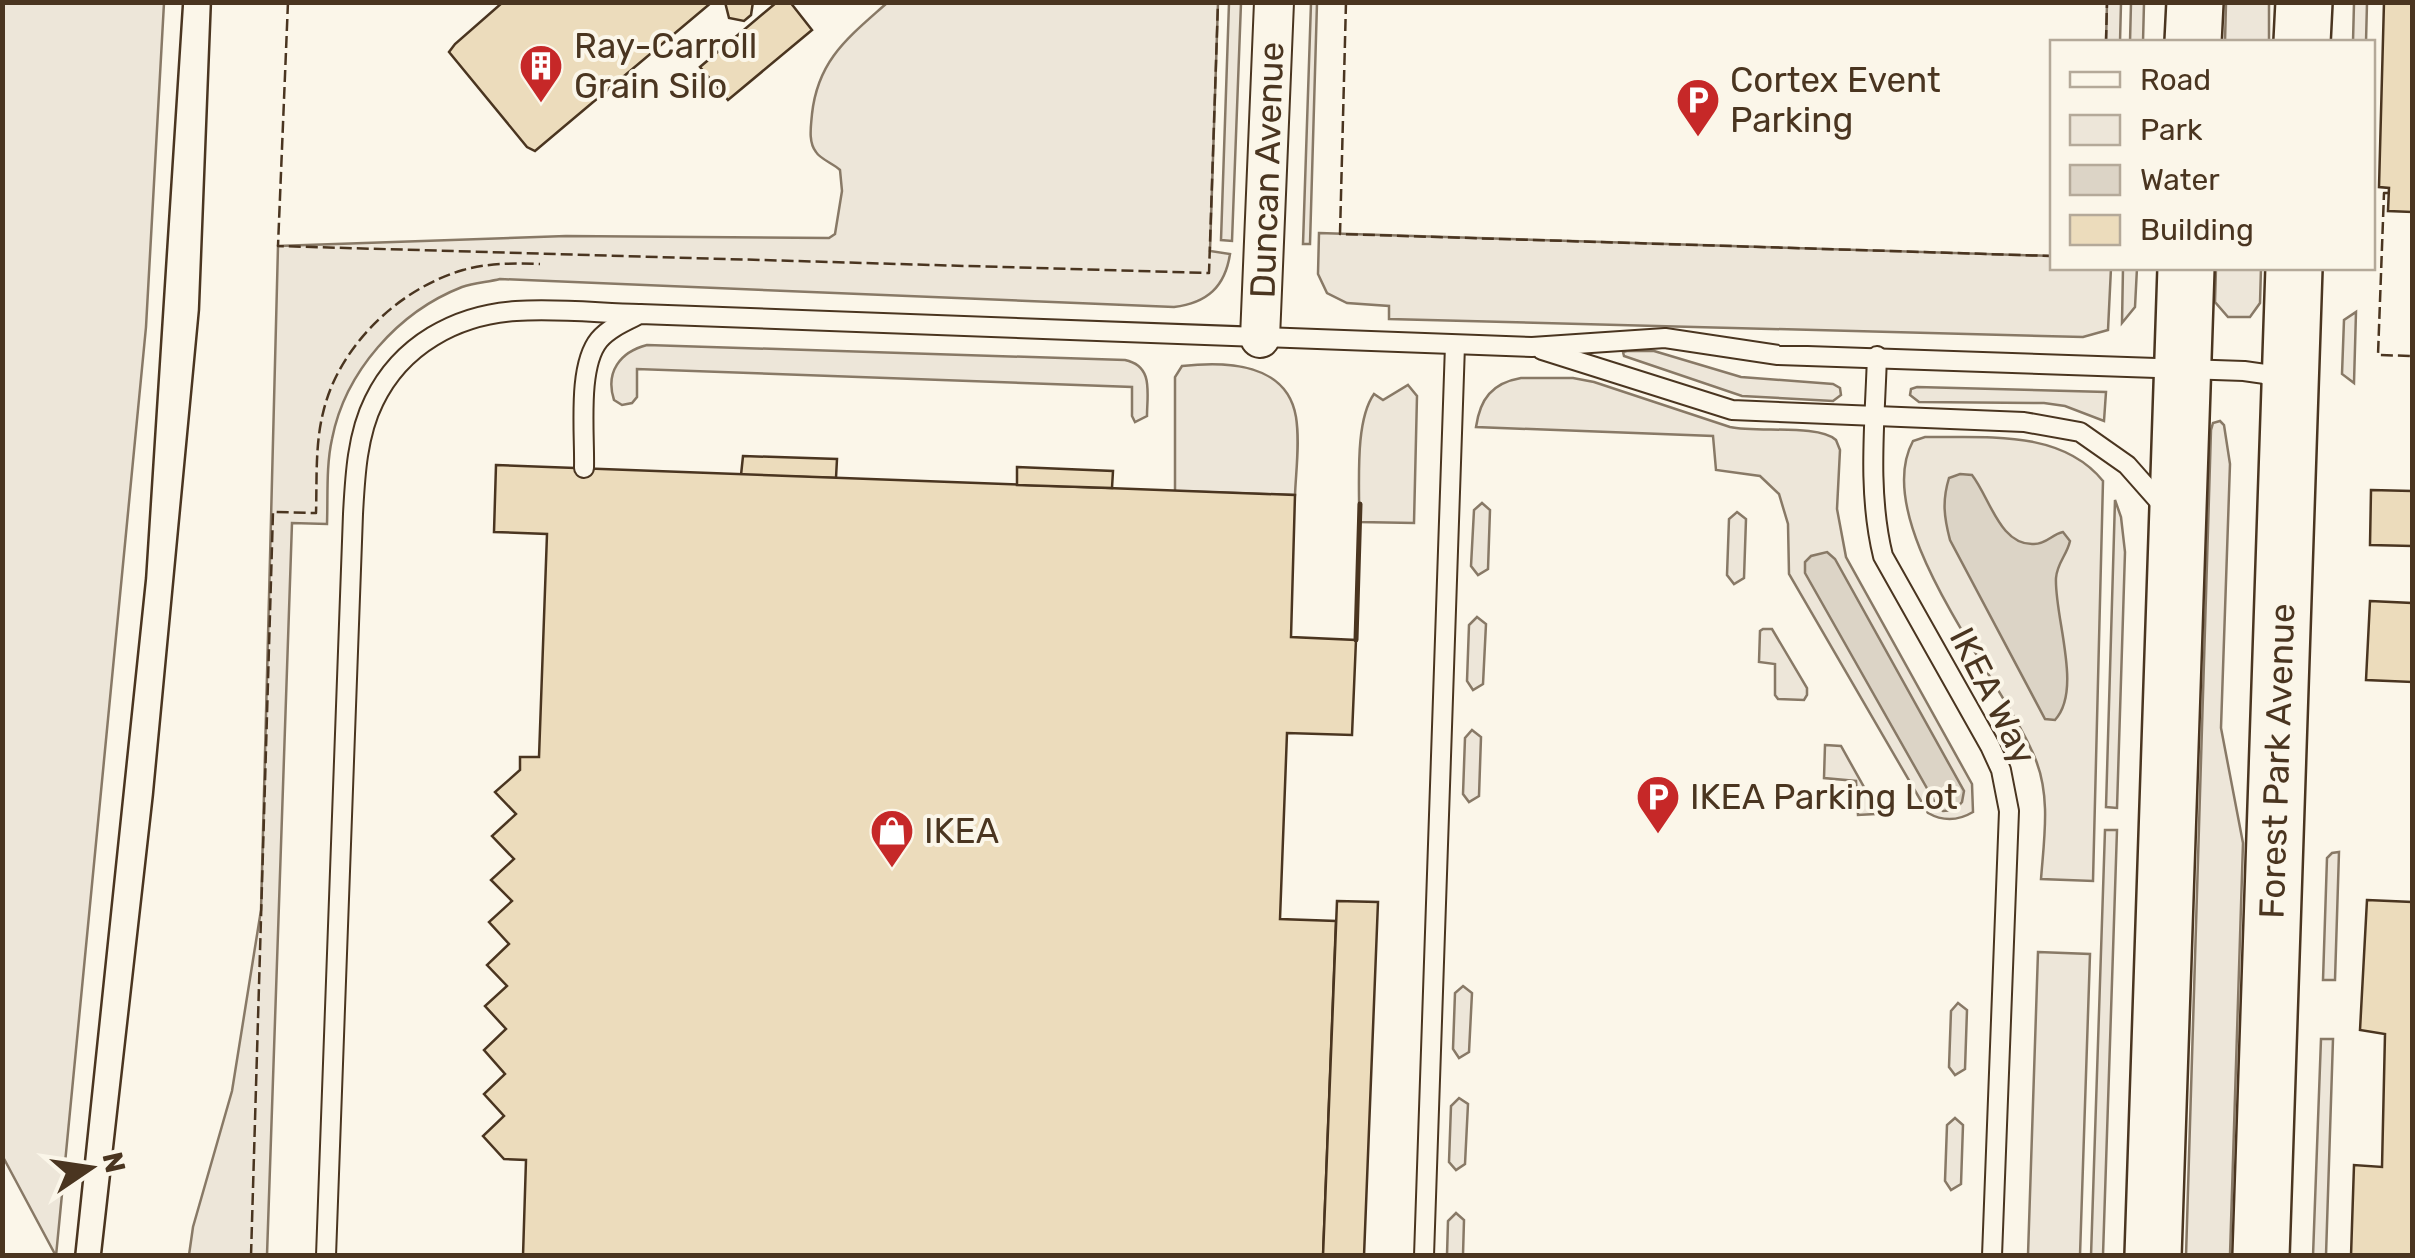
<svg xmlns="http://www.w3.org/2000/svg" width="2415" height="1258" viewBox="0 0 2415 1258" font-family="Rubik,sans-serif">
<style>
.green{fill:#ede6d9;stroke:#887966;stroke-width:2.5}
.water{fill:#dcd4c6;stroke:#887966;stroke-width:2.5}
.building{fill:#ecdcbc;stroke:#4a3520;stroke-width:2.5}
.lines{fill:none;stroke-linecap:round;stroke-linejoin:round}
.lane-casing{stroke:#4a3520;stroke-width:22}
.street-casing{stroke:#4a3520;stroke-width:42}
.primary-casing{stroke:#4a3520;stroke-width:60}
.lane{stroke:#fbf6e9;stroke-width:18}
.street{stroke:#fbf6e9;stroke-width:38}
.primary{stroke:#fbf6e9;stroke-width:55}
.tram{stroke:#4a3520;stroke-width:2.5}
.fence{stroke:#4a3520;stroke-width:2.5;stroke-dasharray:12 5;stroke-linecap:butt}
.wall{stroke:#4a3520;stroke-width:5}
.labels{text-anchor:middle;stroke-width:8;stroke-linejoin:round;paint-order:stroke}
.poi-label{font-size:35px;fill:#4a3520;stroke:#fbf6e9;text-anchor:start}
.street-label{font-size:35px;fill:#4a3520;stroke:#fbf6e9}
</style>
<rect width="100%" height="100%" fill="#fbf6e9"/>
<!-- green -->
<g class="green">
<path d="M888 2 1218 3 1210 251 1230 254C1225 287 1207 303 1174 307L500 279C488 282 474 283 462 287 398 312 345 372 332 439 326 466 328 496 327 524L292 523 267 1255H189L193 1227 232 1091 261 910 278 246 566 236 829 238 835 234 842 191 840 170C834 164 820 159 816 152 808 142 811 126 812 114 818 59 849 37 888 2Z"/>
<polygon points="2,3 164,3 146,327 56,1256 2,1155"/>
<polygon points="1229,3 1241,3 1232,241 1221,240"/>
<polygon points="1311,3 1317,3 1310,244 1303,244"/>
<polygon points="2107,3 2121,3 2120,42 2106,42"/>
<polygon points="2131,3 2144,3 2143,42 2130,42"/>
<polygon points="2226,3 2269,3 2269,42 2225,42"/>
<polygon points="2354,3 2367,3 2366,42 2353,42"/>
<polygon points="1319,233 2052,256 2052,268 2111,268 2108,330 2083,337 1389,319 1389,306 1347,303 1327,293 1318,274"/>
<polygon points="2123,268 2137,268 2135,307 2122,323"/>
<polygon points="2216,268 2261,268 2260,303 2250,317 2228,317 2215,302"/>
<polygon points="2356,312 2354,383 2342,374 2344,320"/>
<path d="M647 345 1125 360C1154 366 1147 393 1147 416L1135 422 1132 416V387L637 369V397L632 403 622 405 614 400C605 372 620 352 647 345Z"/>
<polygon points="1654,351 1741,377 1833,384 1840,388 1841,395 1833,401 1742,396 1624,356 1623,352 1627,351"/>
<path d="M1182 366C1226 361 1287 363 1296 417 1300 442 1296 470 1295 495L1175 491V377Z"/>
<path d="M1521 378H1573L1594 382 1730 427C1757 433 1818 424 1836 440L1840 450 1837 509 1846 557 1972 784 1973 812C1958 821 1944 822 1928 813L1789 574 1788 524 1779 494 1760 476 1716 470 1713 436 1476 427C1480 399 1492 383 1521 378Z"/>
<path d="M1408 385 1417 396 1414 523 1359 522C1360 487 1354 422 1374 394L1383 400Z"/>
<polygon points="1917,387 2106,392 2104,421 2065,406 2044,403 1919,402 1910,395 1911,389"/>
<polygon points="2220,421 2224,425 2230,464 2221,728 2243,843 2230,1255 2186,1256 2211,430 2213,423"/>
<path d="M1925 437C1985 438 2061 429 2103 481L2093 881 2041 879C2044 839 2051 796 2035 758 2003 679 1868 524 1913 441Z"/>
<polygon points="2115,500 2121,517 2125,552 2117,808 2106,807"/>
<polygon points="1482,503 1490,510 1488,569 1478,575 1471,566 1474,510"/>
<polygon points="1737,512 1746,519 1744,578 1734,584 1727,575 1729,519"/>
<polygon points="1477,617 1486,624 1483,684 1473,690 1467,681 1469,625"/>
<polygon points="1763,629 1772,629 1807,688 1807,695 1804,700 1778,699 1775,695 1775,664 1759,662 1760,631"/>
<polygon points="1472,730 1481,737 1479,796 1469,802 1463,794 1465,738"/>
<polygon points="1825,745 1841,746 1874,805 1875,814 1858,815 1856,781 1824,778"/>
<polygon points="2105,830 2117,830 2103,1255 2091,1256"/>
<polygon points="2339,852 2335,980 2323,980 2327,858 2332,853"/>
<polygon points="2038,952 2090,954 2080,1255 2028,1255"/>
<polygon points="1463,986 1472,993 1469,1052 1459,1058 1453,1049 1455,993"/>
<polygon points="1958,1003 1967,1010 1965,1069 1955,1075 1949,1067 1951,1011"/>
<polygon points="2321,1039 2333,1039 2326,1255 2313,1256"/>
<polygon points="1459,1098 1468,1104 1465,1164 1456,1170 1449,1162 1451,1106"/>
<polygon points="1955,1118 1963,1125 1961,1184 1951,1190 1945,1181 1947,1125"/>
<polygon points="1456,1213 1464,1220 1463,1255 1447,1255 1448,1221"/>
</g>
<!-- water -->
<g class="water">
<path d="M1960 474 1972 475C1990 498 2000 546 2034 544 2047 544 2052 534 2063 532L2070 541C2067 555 2057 563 2056 578 2054 616 2083 690 2055 720L2045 719 1950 540C1944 517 1942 501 1949 478Z"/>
<polygon points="1827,552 1835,559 1964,791 1962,802 1955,810 1943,811 1937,806 1805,573 1805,562 1811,556"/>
</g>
<!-- building -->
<g class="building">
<polygon points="503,2 712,2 535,151 527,147 449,52 455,44"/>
<polygon points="725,2 753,2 751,15 744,21 729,18"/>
<polygon points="777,2 790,2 812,30 728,100 700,67"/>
<polygon points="2384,2 2412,2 2412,212 2388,211 2389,188 2379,187"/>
<polygon points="743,456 837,459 836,478 741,475"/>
<polygon points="496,465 1295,495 1291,637 1356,640 1352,735 1287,733 1280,919 1336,921 1323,1256 523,1256 526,1160 504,1159 483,1136 504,1116 484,1094 505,1074 484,1050 506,1029 485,1006 507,986 487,965 509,944 489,922 512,901 491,880 514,859 492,836 516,814 495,792 520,770 520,757 539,757 547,534 494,532"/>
<polygon points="1017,467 1113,471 1112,488 1017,485"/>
<polygon points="2371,490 2412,491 2412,546 2370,545"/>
<polygon points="2370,601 2412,603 2412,682 2366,680"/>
<polygon points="2367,900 2412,902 2412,1256 2351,1256 2354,1165 2382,1167 2385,1034 2360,1030"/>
<polygon points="1337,901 1378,902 1364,1256 1323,1256"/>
</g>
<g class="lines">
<defs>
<g id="lane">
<polyline points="1542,350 1732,410 2024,422 2080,432 2127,465 2165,508"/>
<path d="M1877 356C1875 422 1867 491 1883 556L1990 746 2001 770 2009 811 1992 1256"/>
<path d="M584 468C585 434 577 367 599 340 609 328 626 321 640 314L1532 347 1665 338 1778 355 2244 371 2265 374 2283 385"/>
<path d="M326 1256 353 514C355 477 357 435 374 401 401 345 456 315 516 311 556 308 599 313 639 314"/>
<polyline points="1424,1256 1455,345"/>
</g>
<polyline id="street" points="1260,338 1274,2"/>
<g id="primary">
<polyline points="2193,42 2195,2"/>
<polyline points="2302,42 2304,2"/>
<polyline points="2153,1256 2186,268"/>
<polyline points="2261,1256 2294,268"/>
</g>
</defs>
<!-- lane casing -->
<use href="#lane" class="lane-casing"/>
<!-- street casing -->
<use href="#street" class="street-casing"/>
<!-- primary casing -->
<use href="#primary" class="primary-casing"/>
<!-- lane -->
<use href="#lane" class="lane"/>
<!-- street -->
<use href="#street" class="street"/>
<!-- primary -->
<use href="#primary" class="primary"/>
<!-- tram -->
<g class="tram">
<polyline points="75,1256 146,578 183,2"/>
<polyline points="101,1256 153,795 199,310 211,2"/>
</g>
<!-- fence -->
<g class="fence">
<polyline points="288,2 278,246 1209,273 1218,2"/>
<polyline points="1346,2 1340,234 2052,256"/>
<polyline points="2106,42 2107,2"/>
<polyline points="2389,193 2384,193 2378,355 2412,356"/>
<path d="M251 1256 273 512 316 513C317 481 315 445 323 413 338 347 398 289 463 270 488 263 514 263 540 264"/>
</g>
<!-- wall -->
<polyline class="wall" points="1356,640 1360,504"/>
</g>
<!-- icons -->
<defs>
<symbol id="building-pin" viewBox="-11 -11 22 30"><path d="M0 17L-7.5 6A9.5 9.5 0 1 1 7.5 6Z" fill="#c62828" stroke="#fbf6e9"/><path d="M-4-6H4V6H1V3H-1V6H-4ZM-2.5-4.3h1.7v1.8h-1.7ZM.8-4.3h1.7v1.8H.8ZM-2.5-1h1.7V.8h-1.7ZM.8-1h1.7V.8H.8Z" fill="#fff"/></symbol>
<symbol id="parking-pin" viewBox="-11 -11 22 30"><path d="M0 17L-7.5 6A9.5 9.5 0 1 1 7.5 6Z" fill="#c62828" stroke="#fbf6e9"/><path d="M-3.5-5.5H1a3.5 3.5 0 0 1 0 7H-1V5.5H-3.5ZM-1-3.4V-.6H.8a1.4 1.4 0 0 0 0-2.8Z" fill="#fff"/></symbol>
<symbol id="shop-pin" viewBox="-11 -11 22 30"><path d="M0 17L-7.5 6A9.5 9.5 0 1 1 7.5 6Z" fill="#c62828" stroke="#fbf6e9"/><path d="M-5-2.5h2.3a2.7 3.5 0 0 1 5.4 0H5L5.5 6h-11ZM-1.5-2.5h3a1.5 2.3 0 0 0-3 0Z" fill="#fff"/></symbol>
</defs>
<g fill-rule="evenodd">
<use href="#building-pin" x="516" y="41" width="50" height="68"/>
<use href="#parking-pin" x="1673" y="75" width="50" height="68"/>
<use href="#parking-pin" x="1633" y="772" width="50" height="68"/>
<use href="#shop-pin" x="867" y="806" width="50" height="68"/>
</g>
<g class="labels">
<!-- poi labels -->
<g class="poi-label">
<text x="574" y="58">Ray-Carroll<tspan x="574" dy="40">Grain Silo</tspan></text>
<text x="1730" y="92">Cortex Event<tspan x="1730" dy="40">Parking</tspan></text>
<text x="1690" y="809">IKEA Parking Lot</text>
<text x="924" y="843">IKEA</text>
</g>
<!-- street labels -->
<g class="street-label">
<text transform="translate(1267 170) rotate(-88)" y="12">Duncan Avenue</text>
<text transform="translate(1993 696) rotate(63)" y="12">IKEA Way</text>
<text transform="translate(2277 761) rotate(-88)" y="12">Forest Park Avenue</text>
</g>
</g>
<!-- border -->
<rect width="2415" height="1258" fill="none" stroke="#4a3520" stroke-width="10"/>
<!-- legend -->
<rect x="2050" y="40" width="325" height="230" fill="#fbf6e9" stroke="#b4a999" stroke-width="2.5"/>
<rect x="2070" y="72" width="50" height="15" fill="#fbf6e9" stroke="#b4a999" stroke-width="2.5"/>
<text x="2140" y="90" font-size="30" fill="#4a3520">Road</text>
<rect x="2070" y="115" width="50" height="30" fill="#ede6d9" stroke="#b4a999" stroke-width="2.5"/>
<text x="2140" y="140" font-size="30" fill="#4a3520">Park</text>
<rect x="2070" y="165" width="50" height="30" fill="#dcd4c6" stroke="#b4a999" stroke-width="2.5"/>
<text x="2140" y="190" font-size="30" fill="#4a3520">Water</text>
<rect x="2070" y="215" width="50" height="30" fill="#ecdcbc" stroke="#b4a999" stroke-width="2.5"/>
<text x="2140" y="240" font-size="30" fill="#4a3520">Building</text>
<!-- north arrow -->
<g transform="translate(90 1168) rotate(77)" stroke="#fbf6e9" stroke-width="8" paint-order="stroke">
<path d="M0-8L18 38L0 25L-18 38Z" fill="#4a3520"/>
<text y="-15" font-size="28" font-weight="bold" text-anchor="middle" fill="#4a3520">N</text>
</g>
</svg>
